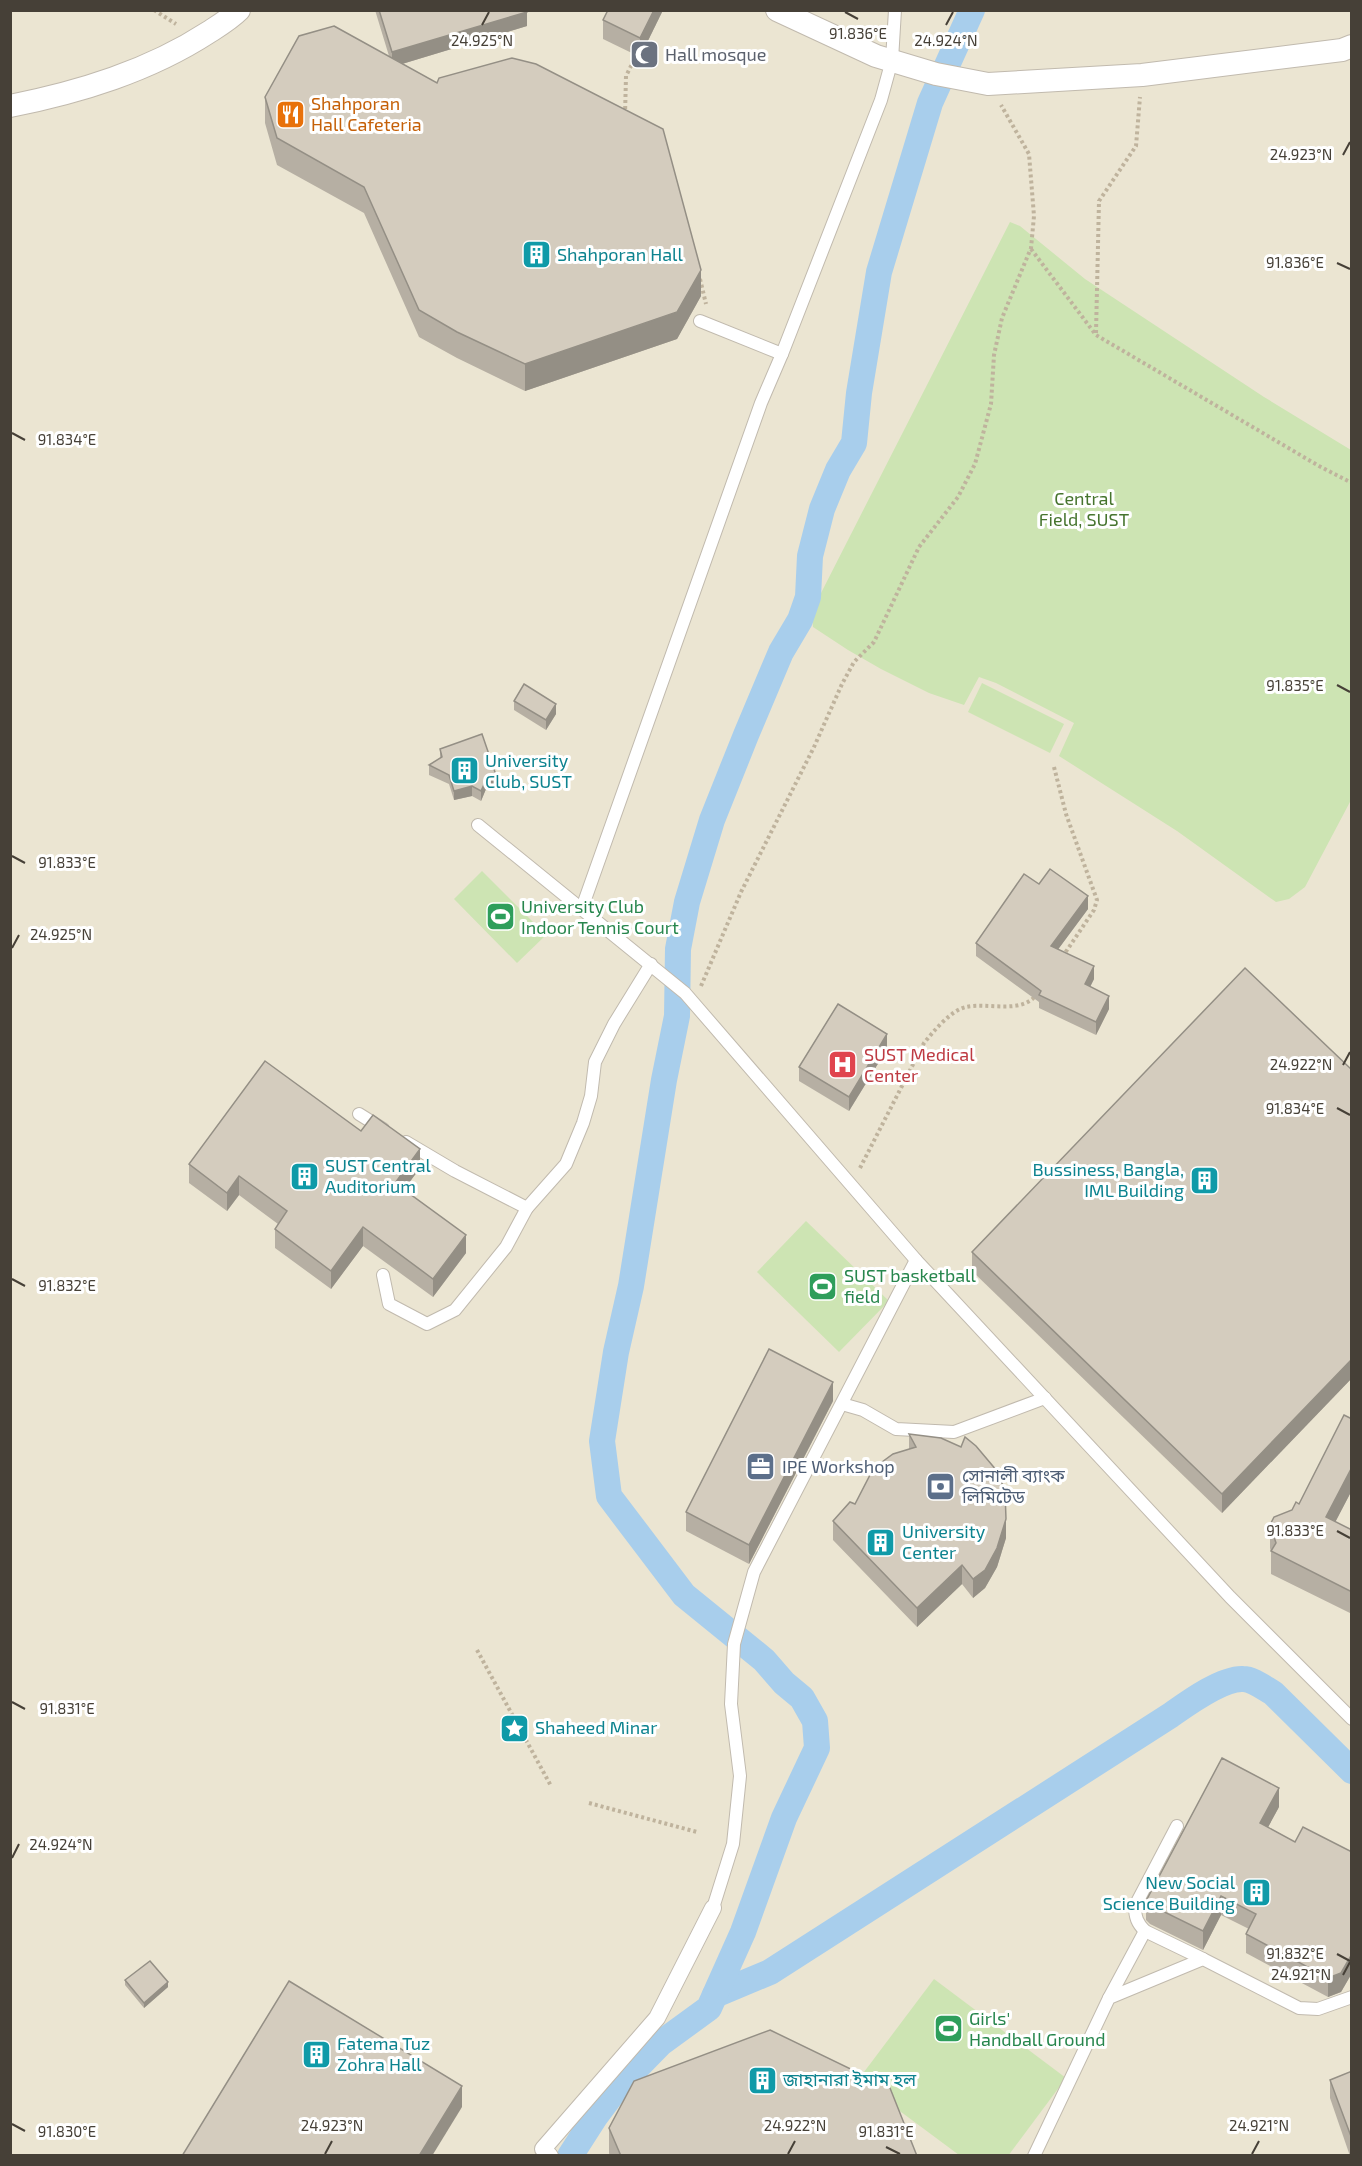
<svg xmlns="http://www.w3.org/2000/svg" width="1362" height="2166" viewBox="0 0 1362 2166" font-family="'Exo 2','Noto Sans Bengali',sans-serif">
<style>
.education{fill:#ebe5d2}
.green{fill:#cde4b3}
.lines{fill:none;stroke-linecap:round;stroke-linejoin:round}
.canal{stroke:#a8ceec;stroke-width:26}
.service-casing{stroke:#c1baae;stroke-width:14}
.pedestrian-casing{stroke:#c1baae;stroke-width:18}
.minor-casing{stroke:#c1baae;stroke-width:24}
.path{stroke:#bfb39d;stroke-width:4;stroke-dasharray:3 3;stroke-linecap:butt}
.service{stroke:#fff;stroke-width:12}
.pedestrian{stroke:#fff;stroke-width:16}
.minor{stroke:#fff;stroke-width:22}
.wall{fill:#b6afa3}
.shaded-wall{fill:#948f85}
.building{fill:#d4ccbe;stroke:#948f85;stroke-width:1.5}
.ticks{fill:none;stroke:#464037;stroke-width:2}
.labels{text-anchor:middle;stroke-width:6;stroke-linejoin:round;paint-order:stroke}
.worship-label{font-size:18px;fill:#5b616d;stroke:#fff;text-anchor:start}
.food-label{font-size:18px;fill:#c56008;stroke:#fff;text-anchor:start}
.culture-label{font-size:18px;fill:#0d838f;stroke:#fff;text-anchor:start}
.park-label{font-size:18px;fill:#46742e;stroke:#fff}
.leisure-label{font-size:18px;fill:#27864d;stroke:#fff;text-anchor:start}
.health-label{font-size:18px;fill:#be3a42;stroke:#fff;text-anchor:start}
.service-label{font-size:18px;fill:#4e5e75;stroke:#fff;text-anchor:start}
.ticks-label{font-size:15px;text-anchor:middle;fill:#464037;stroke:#fff;stroke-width:6;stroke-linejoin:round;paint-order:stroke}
</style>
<rect width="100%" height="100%" fill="#f3f0e8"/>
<!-- education -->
<rect class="education" x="11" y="11" width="1340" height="2144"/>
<!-- green -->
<g class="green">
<polygon points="1010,222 1020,226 1085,279 1264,397 1351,450 1351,800 1305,887 1289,899 1276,902 1177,831 1059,756 1074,723 996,683 979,677 964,705 929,693 881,669 848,650 813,627 812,617 820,595"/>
<polygon points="982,683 1064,724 1050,753 968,712"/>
<polygon points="482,871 546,935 517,963 454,899"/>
<polygon points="806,1221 889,1301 839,1352 757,1272"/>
<polygon points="934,1979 1066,2078 1008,2156 959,2155 858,2080"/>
</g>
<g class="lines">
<!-- canal -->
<g class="canal">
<path d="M715 1995 770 1972 1171 1715C1188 1703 1222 1678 1243 1679 1253 1679 1264 1688 1273 1693L1352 1771"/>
<polyline points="570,2156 595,2117 616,2089 661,2043 709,2008 743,1932 784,1818 817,1748 815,1721 802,1698 784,1683 764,1660 684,1595 609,1496 602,1441 616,1352 631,1286 664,1080 677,1016 678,949 687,902 712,820 746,735 781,652 800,620 808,597 810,556 822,509 838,470 854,443 859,393 879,272 930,103 972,10"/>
</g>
<defs>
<g id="service">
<polyline points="700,321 782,354 881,100 892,60 895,10"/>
<polyline points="478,825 685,993 916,1260 1230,1597 1352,1719"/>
<polyline points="582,908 761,403 782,354"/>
<polyline points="359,1114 383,1129"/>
<polyline points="406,1142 455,1171 527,1208 566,1164 583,1123 591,1096 595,1062 614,1024 651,964"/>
<polyline points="383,1275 389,1304 427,1324 455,1310 506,1247 527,1208"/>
<polyline points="842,1404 863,1410 896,1429 954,1432 1045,1398"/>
<polyline points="713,1908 733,1844 740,1776 731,1704 734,1644 754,1572 916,1260"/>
<polyline points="1145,1931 1203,1959"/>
<path d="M1109 1998 1145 1931C1137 1923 1135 1917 1135 1906L1177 1826"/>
<polyline points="1034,2156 1109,1998 1203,1959 1299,2008 1318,2009 1352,1997"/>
</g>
<polyline id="pedestrian" points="550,2156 543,2149 657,2018 713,1908"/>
<g id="minor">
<polyline points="777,10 876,56 936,74 988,84 1142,75 1342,50 1352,46"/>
<path d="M10 106C80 92 149 71 209 32 220 25 230 19 239 10"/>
</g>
</defs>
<!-- service casing -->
<use href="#service" class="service-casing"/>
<!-- pedestrian casing -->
<use href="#pedestrian" class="pedestrian-casing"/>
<!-- minor casing -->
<use href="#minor" class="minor-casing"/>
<!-- path -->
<g class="path">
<polyline points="154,10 176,24"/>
<polyline points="625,115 626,76 639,50"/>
<polyline points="1031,249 1096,335 1319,466 1352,483"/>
<polyline points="700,279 706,304"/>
<polyline points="1096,333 1099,201 1136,146 1140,97"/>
<polyline points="1054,767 1066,814 1097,900 1094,910 1063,956"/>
<polyline points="701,986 741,892 814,747 842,684 854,662 874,642 919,547 958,497 975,464 991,404 994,355 1002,318 1031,248 1034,216 1029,154 1001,105"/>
<path d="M860 1168 924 1043C933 1032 951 1010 966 1007 987 1002 1022 1015 1037 994"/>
<polyline points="477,1650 551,1786"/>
<polyline points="589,1803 697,1832"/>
</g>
<!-- service -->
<use href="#service" class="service"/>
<!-- pedestrian -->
<use href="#pedestrian" class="pedestrian"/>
<!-- minor -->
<use href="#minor" class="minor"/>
</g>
<!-- wall -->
<g class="wall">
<polygon points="375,10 527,10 527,26 402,64 701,296 677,339 525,391 457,358 419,337 364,213 277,165 265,123 265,97 389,56"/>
<polygon points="663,10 640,57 603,39 603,20"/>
<polygon points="514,701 556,714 546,730 514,710"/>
<polygon points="440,749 496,785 486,789 481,801 472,796 454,800 449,784 429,775 429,765 440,759"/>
<polygon points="1039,884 1088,909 1058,949 1094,979 1090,987 1109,1009 1096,1035 1039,1008 1039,1002 976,956 976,943"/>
<polygon points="887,1049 849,1111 799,1081 799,1067"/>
<polygon points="1352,1070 1352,1378 1222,1513 972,1271 972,1252"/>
<polygon points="361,1131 420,1168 404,1189 466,1253 433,1297 363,1246 331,1289 275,1248 275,1229 278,1224 239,1195 227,1211 189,1183 189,1164"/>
<polygon points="833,1401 749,1564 686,1531 686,1512"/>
<polygon points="1352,1419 1352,1490 1335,1522 1352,1530 1352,1614 1271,1574 1271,1552 1270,1548 1270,1525 1292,1510 1299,1504"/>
<polygon points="909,1434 1006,1538 997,1567 985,1588 973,1598 962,1584 917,1627 833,1540 833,1521 855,1504 909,1449"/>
<polygon points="1279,1807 1268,1827 1295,1842 1352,1852 1352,1973 1341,1992 1328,1997 1246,1953 1246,1934 1249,1929 1221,1915 1203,1950 1150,1924 1146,1920 1146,1901"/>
<polygon points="125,1980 168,1987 144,2008 125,1985"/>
<polygon points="1352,2071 1352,2156 1350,2156 1330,2098 1330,2080"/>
<polygon points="609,2128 917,2156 610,2156 609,2153"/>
</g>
<!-- shaded-wall -->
<g class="shaded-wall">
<polygon points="654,10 663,10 640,57 640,38"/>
<polygon points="527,12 527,26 392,67 392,52"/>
<polygon points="701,270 701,296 677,339 525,391 525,364"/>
<polygon points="556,704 556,714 546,730 546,720"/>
<polygon points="496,775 496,785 486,789 481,801 481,791 486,780"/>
<polygon points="472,786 472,796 454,800 454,791"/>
<polygon points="1088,896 1088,909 1051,959 1051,946"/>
<polygon points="1094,966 1094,979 1085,997 1085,984"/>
<polygon points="1109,996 1109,1009 1096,1035 1096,1022"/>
<polygon points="887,1034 887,1049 849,1111 849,1097"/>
<polygon points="420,1149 420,1168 395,1202 395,1183"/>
<polygon points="239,1176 239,1195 227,1211 227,1193"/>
<polygon points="363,1227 363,1246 331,1289 331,1271"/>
<polygon points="466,1235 466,1253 433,1297 433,1279"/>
<polygon points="1352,1359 1352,1378 1222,1513 1222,1494"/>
<polygon points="833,1382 833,1401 749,1564 749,1545"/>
<polygon points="1352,1467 1352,1490 1326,1540 1326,1517"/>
<polygon points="1006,1519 1006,1538 997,1567 985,1588 973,1598 973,1579"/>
<polygon points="962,1565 962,1584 917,1627 917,1608"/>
<polygon points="1279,1788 1279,1807 1260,1842 1260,1823"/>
<polygon points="1221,1896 1221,1915 1203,1950 1203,1931"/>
<polygon points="1352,1954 1352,1973 1341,1992 1328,1997 1328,1978"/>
<polygon points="168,1982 168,1987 144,2008 144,2003"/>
<polygon points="462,2086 462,2107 432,2156 419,2156"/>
</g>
<!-- building -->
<g class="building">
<polygon points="379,10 527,10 527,12 392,52"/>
<polygon points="608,10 654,10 640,38 603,20"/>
<polygon points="334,26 437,83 439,78 512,58 536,64 663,129 701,270 677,312 525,364 457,332 419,310 364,187 277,138 265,97 299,36"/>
<polygon points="524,684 556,704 546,720 514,701"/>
<polygon points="482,734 496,775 486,780 481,791 472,786 454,791 449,775 429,765 442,757 440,749"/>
<polygon points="1050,869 1088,896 1051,946 1094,966 1085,984 1109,996 1096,1022 1039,995 1041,991 976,943 1024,874 1039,884"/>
<polygon points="1245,968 1352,1070 1352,1359 1222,1494 972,1252"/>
<polygon points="838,1004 887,1034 849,1097 799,1067"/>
<polygon points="265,1061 361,1131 373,1115 420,1149 395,1183 466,1235 433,1279 363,1227 331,1271 275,1229 287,1211 239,1176 227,1193 189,1164"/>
<polygon points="769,1349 833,1382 749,1545 686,1512"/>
<polygon points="1344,1415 1352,1419 1352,1467 1326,1517 1352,1530 1352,1592 1271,1551 1276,1543 1270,1525 1274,1517 1292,1510 1296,1502 1299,1504"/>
<polygon points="909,1434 941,1438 961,1447 965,1437 976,1446 997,1471 1005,1491 1006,1519 997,1548 985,1570 973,1579 962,1565 917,1608 833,1521 850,1502 855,1504 870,1475 882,1462 893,1454 916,1447"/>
<polygon points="1222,1758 1279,1788 1260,1823 1295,1842 1303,1827 1352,1852 1352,1954 1341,1973 1328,1978 1246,1934 1256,1914 1221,1896 1203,1931 1150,1905 1146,1901"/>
<polygon points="150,1961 168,1982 144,2003 125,1980"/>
<polygon points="289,1981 462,2086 419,2156 182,2156"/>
<polygon points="770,2030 890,2088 917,2156 621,2156 609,2128 634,2081"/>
<polygon points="1352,2071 1352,2139 1330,2080"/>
</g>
<!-- ticks -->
<path class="ticks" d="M845 12 858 19M482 25 489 12M946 25 953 12M1343 155 1350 142M1337 263 1350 269M12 433 25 440M1337 685 1350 692M12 856 25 863M12 948 19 935M1343 1065 1350 1052M1337 1108 1350 1115M12 1279 25 1286M1337 1531 1350 1538M12 1702 25 1709M12 1858 19 1844M1337 1954 1350 1961M1343 1975 1350 1962M12 2124 25 2131M886 2147 900 2154M325 2154 332 2141M788 2154 795 2141M1252 2154 1259 2141"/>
<!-- icons -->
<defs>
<symbol id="mosque-square" viewBox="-11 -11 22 22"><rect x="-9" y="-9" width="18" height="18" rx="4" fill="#6b7280" stroke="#fff"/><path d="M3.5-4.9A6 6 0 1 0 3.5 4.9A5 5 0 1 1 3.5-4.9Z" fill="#fff"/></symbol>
<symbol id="restaurant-square" viewBox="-11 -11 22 22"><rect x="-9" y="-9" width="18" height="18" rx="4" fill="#e8710a" stroke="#fff"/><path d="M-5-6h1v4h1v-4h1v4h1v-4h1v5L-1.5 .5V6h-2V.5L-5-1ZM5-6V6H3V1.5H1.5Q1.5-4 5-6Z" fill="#fff"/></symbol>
<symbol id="building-square" viewBox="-11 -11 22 22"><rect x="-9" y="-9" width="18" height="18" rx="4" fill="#0f9aa8" stroke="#fff"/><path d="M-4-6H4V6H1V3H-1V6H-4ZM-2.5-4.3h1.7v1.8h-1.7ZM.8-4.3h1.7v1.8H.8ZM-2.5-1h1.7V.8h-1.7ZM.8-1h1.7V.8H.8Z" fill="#fff"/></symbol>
<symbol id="stadium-square" viewBox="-11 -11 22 22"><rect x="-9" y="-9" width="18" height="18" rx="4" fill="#2e9e5b" stroke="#fff"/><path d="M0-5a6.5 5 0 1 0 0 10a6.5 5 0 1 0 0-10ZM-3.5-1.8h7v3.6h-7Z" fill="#fff"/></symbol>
<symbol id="hospital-square" viewBox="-11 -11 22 22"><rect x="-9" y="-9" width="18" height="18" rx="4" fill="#e0444e" stroke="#fff"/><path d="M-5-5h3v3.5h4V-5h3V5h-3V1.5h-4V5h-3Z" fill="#fff"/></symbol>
<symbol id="office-square" viewBox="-11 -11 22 22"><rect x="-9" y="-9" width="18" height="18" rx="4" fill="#5c6f8a" stroke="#fff"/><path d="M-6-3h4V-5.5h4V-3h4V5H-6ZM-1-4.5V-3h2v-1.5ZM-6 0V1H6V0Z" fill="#fff"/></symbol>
<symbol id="bank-square" viewBox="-11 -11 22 22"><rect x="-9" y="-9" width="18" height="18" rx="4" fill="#5c6f8a" stroke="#fff"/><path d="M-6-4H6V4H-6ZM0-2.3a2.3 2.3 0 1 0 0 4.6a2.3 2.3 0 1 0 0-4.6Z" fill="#fff"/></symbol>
<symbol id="sight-square" viewBox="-11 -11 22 22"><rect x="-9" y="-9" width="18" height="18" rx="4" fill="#0f9aa8" stroke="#fff"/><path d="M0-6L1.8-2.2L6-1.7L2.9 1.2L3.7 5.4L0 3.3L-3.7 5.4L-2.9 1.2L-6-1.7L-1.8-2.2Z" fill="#fff"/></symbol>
</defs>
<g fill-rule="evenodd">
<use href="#mosque-square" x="628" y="38" width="33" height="33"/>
<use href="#restaurant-square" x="274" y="98" width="33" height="33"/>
<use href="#building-square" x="520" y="238" width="33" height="33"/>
<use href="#building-square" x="448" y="754" width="33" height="33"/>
<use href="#stadium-square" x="484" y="900" width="33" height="33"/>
<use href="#hospital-square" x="826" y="1048" width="33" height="33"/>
<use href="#building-square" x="288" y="1160" width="33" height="33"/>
<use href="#building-square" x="1188" y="1164" width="33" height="33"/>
<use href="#stadium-square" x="806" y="1270" width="33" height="33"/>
<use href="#office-square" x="744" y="1450" width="33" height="33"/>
<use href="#bank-square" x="924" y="1470" width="33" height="33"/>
<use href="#building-square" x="864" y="1526" width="33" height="33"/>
<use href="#sight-square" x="498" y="1712" width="33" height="33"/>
<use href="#building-square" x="1240" y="1876" width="33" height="33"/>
<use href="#stadium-square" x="932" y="2012" width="33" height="33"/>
<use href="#building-square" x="300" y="2038" width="33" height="33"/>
<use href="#building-square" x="746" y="2064" width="33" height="33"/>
</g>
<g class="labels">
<!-- worship labels -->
<g class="worship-label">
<text x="665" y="61">Hall mosque</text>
</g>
<!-- food labels -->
<g class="food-label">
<text x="311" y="110">Shahporan<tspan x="311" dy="21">Hall Cafeteria</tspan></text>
</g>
<!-- culture labels -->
<g class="culture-label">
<text x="557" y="261">Shahporan Hall</text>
<text x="485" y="767">University<tspan x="485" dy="21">Club, SUST</tspan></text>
<text x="325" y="1172">SUST Central<tspan x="325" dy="21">Auditorium</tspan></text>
<text x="1184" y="1176" text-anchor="end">Bussiness, Bangla,<tspan x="1184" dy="21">IML Building</tspan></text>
<text x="902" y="1538">University<tspan x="902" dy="21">Center</tspan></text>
<text x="535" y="1734">Shaheed Minar</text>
<text x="1235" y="1889" text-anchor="end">New Social<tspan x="1235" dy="21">Science Building</tspan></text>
<text x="337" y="2050">Fatema Tuz<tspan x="337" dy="21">Zohra Hall</tspan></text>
<text x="783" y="2086">জাহানারা ইমাম হল</text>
</g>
<!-- park labels -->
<g class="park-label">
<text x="1084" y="505">Central<tspan x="1084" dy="21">Field, SUST</tspan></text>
</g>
<!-- leisure labels -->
<g class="leisure-label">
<text x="521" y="913">University Club<tspan x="521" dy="21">Indoor Tennis Court</tspan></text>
<text x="844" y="1282">SUST basketball<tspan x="844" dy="21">field</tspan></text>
<text x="969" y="2025">Girls'<tspan x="969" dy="21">Handball Ground</tspan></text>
</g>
<!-- health labels -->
<g class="health-label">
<text x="864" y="1061">SUST Medical<tspan x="864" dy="21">Center</tspan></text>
</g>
<!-- service labels -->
<g class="service-label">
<text x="782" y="1473">IPE Workshop</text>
<text x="962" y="1482">সোনালী ব্যাংক<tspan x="962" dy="21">লিমিটেড</tspan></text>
</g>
</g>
<g class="ticks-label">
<text x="858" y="39">91.836°E</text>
<text x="482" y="46">24.925°N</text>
<text x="946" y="46">24.924°N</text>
<text x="1301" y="160">24.923°N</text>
<text x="1295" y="268">91.836°E</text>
<text x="67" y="445">91.834°E</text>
<text x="1295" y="691">91.835°E</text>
<text x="67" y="868">91.833°E</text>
<text x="61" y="940">24.925°N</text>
<text x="1301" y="1070">24.922°N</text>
<text x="1295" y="1114">91.834°E</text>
<text x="67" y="1291">91.832°E</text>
<text x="1295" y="1536">91.833°E</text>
<text x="67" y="1714">91.831°E</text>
<text x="61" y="1850">24.924°N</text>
<text x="1295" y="1959">91.832°E</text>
<text x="1301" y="1980">24.921°N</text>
<text x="332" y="2131">24.923°N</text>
<text x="795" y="2131">24.922°N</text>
<text x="1259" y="2131">24.921°N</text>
<text x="67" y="2137">91.830°E</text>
<text x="886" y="2137">91.831°E</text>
</g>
<!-- border -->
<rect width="1362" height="2166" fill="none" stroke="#464037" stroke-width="24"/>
</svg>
